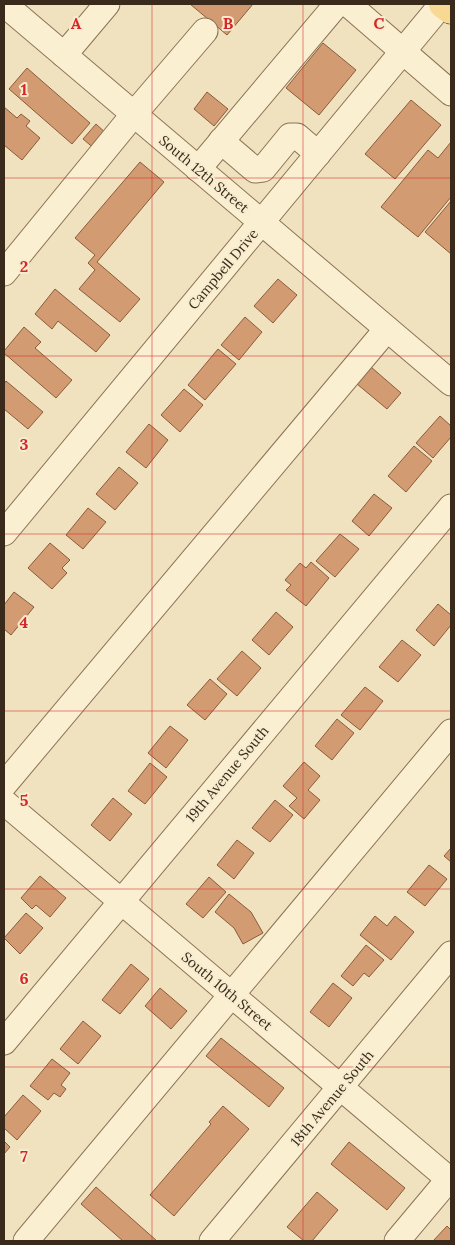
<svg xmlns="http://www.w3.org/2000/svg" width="455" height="1245" viewBox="0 0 455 1245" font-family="Lora,serif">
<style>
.building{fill:#d29b71;stroke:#8c5b3a}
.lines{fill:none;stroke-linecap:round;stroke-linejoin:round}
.minor-casing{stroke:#8b7356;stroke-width:27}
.major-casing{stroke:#58402b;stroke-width:29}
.minor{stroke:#fbefd2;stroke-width:25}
.major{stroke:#f8d993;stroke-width:28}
.grid{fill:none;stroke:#d62828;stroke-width:1;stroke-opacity:0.55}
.labels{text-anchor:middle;stroke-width:4;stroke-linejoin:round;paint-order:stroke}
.street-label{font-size:14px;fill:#392a1b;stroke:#f8eccf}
.grid-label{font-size:16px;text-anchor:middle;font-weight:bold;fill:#d62828;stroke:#f8eccf;stroke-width:4;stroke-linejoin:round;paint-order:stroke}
</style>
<rect width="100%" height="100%" fill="#f1e2bf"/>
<!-- building -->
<g class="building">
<polygon points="190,4 253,4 227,35"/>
<polygon points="323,43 356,70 319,115 286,88"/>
<polygon points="27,68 90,123 72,144 9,89"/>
<polygon points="207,92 228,109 214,126 194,109"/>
<polygon points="411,100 441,125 395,179 365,154"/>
<polygon points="4,107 17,118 21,114 30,121 26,126 40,138 22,160 4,145"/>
<polygon points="96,124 109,136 96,150 83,139"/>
<polygon points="451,142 451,197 418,237 381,207 428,150 438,158"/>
<polygon points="140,162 164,182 97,262 140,299 120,322 79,289 95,270 88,263 95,255 75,238"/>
<polygon points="451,201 451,254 425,232"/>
<polygon points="278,279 297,295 273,323 254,306"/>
<polygon points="55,289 110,335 96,352 58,321 52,329 35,314"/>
<polygon points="245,317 262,332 239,360 221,345"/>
<polygon points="24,327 41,342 35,348 72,380 56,398 4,353 4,351"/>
<polygon points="218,349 236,364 205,400 188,385"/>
<polygon points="371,367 401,393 387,409 357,384"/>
<polygon points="6,381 43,412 28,429 4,409 4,384"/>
<polygon points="184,389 203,405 180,432 161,415"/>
<polygon points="440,416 451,426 451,437 433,458 416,443"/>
<polygon points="149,424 168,440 146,468 126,452"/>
<polygon points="414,446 432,461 406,492 388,476"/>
<polygon points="119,467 138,483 115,510 96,494"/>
<polygon points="374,494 392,508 369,536 352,521"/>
<polygon points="88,508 106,522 83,549 66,535"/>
<polygon points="340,534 359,549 335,577 316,561"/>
<polygon points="50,543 70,560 62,568 67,573 52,589 28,568"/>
<polygon points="311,562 329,578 306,606 286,590 291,585 285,580 300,563 306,568"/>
<polygon points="14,592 34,607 11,635 4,629 4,605"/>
<polygon points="438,604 451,615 451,625 434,646 416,630"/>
<polygon points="276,612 293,627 269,655 252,640"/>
<polygon points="402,640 421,655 398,682 379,667"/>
<polygon points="242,651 261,668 237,696 217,679"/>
<polygon points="210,679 227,694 205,720 187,705"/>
<polygon points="365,687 383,701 360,730 341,715"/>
<polygon points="337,719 354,733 332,760 315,746"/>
<polygon points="170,726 188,740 166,768 148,753"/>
<polygon points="304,762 320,776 308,790 320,800 304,819 289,806 297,798 283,786"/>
<polygon points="150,763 167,777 145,804 128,791"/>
<polygon points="113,798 132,814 110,841 91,825"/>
<polygon points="275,800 293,815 270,842 252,828"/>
<polygon points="237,840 254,853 234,879 217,865"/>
<polygon points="451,848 451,862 444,856"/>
<polygon points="429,865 447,879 425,906 407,892"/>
<polygon points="40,876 66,898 50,917 36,905 32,909 21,898"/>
<polygon points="209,877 226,892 203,918 186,904"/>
<polygon points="229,894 251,912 263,933 243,944 234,928 215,912"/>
<polygon points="26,913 43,928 20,954 4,938"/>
<polygon points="375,916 387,926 395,916 414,932 391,960 360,935"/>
<polygon points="366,945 384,960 369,977 364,973 353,986 341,976"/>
<polygon points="131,964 149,979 120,1014 102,1000"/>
<polygon points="333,983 352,998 329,1027 310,1012"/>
<polygon points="160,988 187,1011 171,1029 145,1006"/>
<polygon points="83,1021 101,1036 78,1064 60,1049"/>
<polygon points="221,1038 284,1088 269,1107 206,1056"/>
<polygon points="52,1059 70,1073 61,1085 66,1089 60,1097 54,1093 48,1100 30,1086"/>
<polygon points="23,1095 41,1111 17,1140 4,1128 4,1117"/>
<polygon points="223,1106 249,1129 174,1216 150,1195 211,1124 209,1122"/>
<polygon points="4,1141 10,1147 4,1154"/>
<polygon points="349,1142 405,1188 387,1210 331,1164"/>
<polygon points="96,1187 157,1241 123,1241 81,1204"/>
<polygon points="317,1192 338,1210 312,1241 304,1241 287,1227"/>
<polygon points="447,1226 451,1230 451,1241 433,1241"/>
</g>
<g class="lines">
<defs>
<g id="minor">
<polyline points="4,4 451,383"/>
<polyline points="348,4 451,93"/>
<polyline points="64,55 107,4"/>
<polyline points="221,141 255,170 263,169 290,136 297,136 318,154"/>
<polyline points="198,169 337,4"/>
<polyline points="4,273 134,114 205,31"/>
<polyline points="4,533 442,4"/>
<polyline points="4,785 387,329"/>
<polyline points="4,802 451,1181"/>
<polyline points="4,1042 451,507"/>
<polyline points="26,1241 451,732"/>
<polyline points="212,1241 451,954"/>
<polyline points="397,1241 449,1179"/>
</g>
<polyline id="major" points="443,4 451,10"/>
</defs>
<!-- minor casing -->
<use href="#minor" class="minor-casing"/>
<!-- major casing -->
<use href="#major" class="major-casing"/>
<!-- minor -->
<use href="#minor" class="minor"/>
<!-- major -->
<use href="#major" class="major"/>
</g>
<!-- grid -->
<path class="grid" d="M152 4V1241M303 4V1241M4 178H451M4 356H451M4 534H451M4 711H451M4 889H451M4 1067H451"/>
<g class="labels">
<!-- street labels -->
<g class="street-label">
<text transform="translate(204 174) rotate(40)" y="5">South 12th Street</text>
<text transform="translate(223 269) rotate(-50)" y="5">Campbell Drive</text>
<text transform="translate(227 774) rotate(-50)" y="5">19th Avenue South</text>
<text transform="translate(227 991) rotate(40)" y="5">South 10th Street</text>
<text transform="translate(332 1098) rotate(-50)" y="5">18th Avenue South</text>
</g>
</g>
<g class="grid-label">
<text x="76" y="29">A</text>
<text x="228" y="29">B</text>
<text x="379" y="29">C</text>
<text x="24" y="95">1</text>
<text x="24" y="272">2</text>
<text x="24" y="450">3</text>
<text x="24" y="628">4</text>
<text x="24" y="806">5</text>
<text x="24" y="984">6</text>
<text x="24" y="1162">7</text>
</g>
<!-- border -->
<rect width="455" height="1245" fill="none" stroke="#392a1b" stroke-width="10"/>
</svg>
